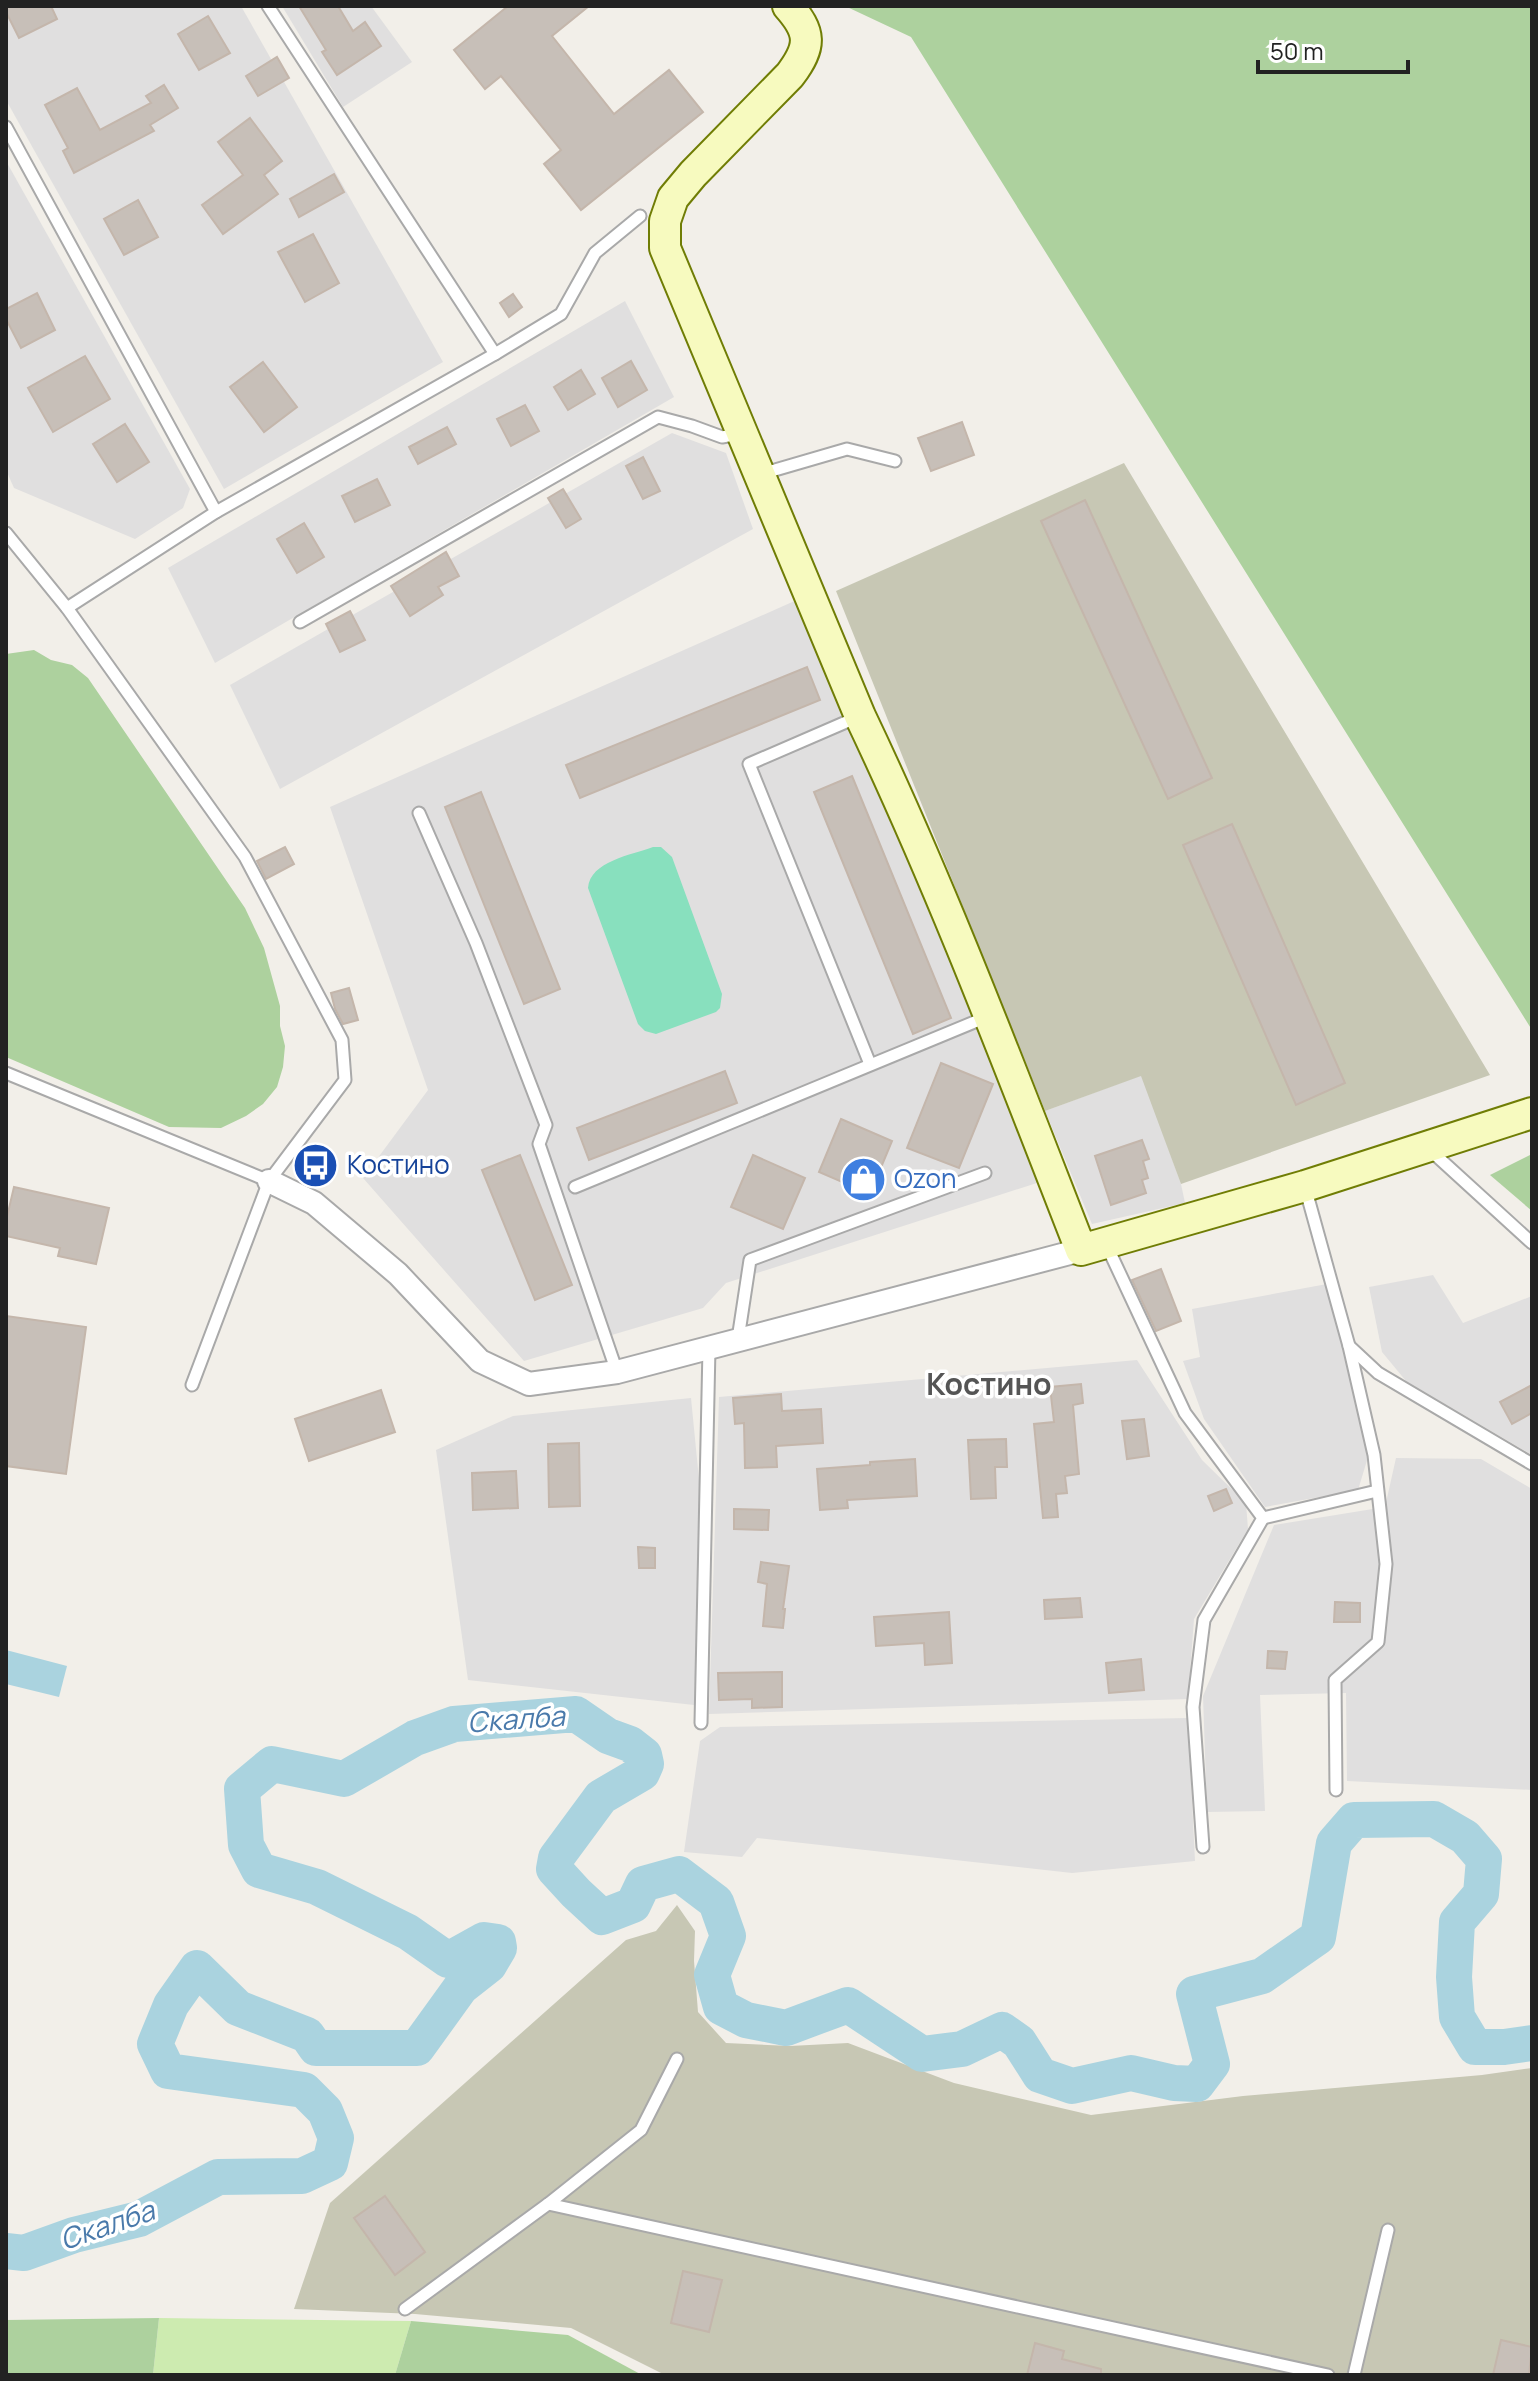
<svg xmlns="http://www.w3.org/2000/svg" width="1538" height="2381" viewBox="0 0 1538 2381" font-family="Manrope,sans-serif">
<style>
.residential{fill:#e0dfdf}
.construction{fill:#c7c7b4}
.grass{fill:#cdebb0}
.forest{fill:#add19e}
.pitch{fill:#88e0be}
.water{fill:#aad3df}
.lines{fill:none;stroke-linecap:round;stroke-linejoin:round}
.river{stroke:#aad3df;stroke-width:36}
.building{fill:#c7bfb8;stroke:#c4b6ab;stroke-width:2}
.lane-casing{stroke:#a9a9a9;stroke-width:15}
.street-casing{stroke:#a9a9a9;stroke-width:26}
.secondary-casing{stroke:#707d05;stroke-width:34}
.lane{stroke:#fff;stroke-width:11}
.street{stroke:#fff;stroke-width:22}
.secondary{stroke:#f7fabf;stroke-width:30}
.labels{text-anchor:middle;stroke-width:7;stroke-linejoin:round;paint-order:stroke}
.transit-label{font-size:26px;fill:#164399;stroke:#fff;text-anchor:start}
.shop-label{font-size:26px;fill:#366cbe;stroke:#fff;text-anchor:start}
.water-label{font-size:28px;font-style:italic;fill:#4a7aab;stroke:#fff}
.quarter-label{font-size:30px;font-weight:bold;fill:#555;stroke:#fff}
</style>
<rect width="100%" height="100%" fill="#f2efe9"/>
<!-- residential -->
<g class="residential">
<polygon points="6,6 241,6 443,362 224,489 6,100"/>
<polygon points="282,6 371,6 412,62 343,107"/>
<polygon points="6,161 190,489 183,508 135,539 14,488 6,470"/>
<polygon points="625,301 674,397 215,663 168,568"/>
<polygon points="672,433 726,453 753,529 280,789 230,685"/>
<polygon points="799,599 1043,1181 726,1283 703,1308 524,1361 363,1178 428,1090 330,807"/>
<polygon points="1142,1075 1181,1184 1185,1203 1092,1224 1045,1111"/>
<polygon points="1433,1275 1463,1323 1532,1296 1532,1455 1406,1381 1382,1352 1369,1287"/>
<polygon points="1327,1284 1368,1457 1358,1490 1265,1507 1204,1419 1183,1361 1200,1357 1192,1309"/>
<polygon points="1137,1360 1202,1460 1246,1503 1248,1529 1194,1619 1188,1699 709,1714 719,1397"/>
<polygon points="691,1398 701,1500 694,1705 468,1680 436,1450 513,1416"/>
<polygon points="1396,1458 1481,1459 1532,1489 1532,1790 1347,1781 1346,1693 1260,1695 1265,1811 1207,1812 1203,1696 1274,1525 1385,1507"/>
<polygon points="1188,1718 1195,1861 1072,1873 757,1838 742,1857 684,1852 700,1741 720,1727"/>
</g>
<!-- construction -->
<g class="construction">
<polygon points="1124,463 1490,1075 1181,1184 1141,1076 1045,1111 836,591"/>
<polygon points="677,1905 695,1931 694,1961 698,2012 726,2043 790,2046 848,2043 954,2083 1091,2115 1243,2096 1482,2075 1532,2068 1532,2375 665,2375 571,2328 415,2314 294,2309 330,2203 626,1940 656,1931"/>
</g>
<!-- grass -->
<polygon class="grass" points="159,2318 411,2321 395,2375 153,2375"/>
<!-- forest -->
<g class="forest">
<polygon points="845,6 1532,6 1532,1030 911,37"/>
<polygon points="34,650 51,660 72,665 88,678 245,908 264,948 280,1006 280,1026 285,1046 283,1067 277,1087 263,1104 246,1116 221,1128 169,1127 6,1057 6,654"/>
<polygon points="1532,1154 1532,1211 1490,1175"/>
<polygon points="159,2318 153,2375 6,2375 6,2320"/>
<polygon points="411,2321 568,2335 642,2375 395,2375"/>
</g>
<!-- pitch -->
<path class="pitch" d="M653 847H661L672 857 722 994 720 1008 716 1012 656 1034 645 1031 638 1024 588 888C590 861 632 855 653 847Z"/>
<!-- water -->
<polygon class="water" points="6,1650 67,1666 59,1697 6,1684"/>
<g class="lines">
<!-- river -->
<polyline class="river" points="6,2251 24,2253 74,2235 139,2219 218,2177 302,2176 330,2163 336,2138 325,2111 304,2090 168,2071 155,2044 171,2005 197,1968 238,2008 307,2035 316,2048 417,2048 461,1987 489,1965 499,1948 498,1942 484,1940 448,1960 408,1932 317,1887 259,1870 246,1845 242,1789 272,1764 344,1779 415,1738 454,1724 576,1714 608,1736 630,1744 644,1755 646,1764 642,1773 601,1797 556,1858 554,1869 576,1893 602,1917 633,1905 643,1884 679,1874 716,1902 728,1936 712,1975 721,2007 746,2020 786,2028 848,2005 922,2054 962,2049 1002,2030 1019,2042 1040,2075 1072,2086 1131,2073 1174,2083 1197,2084 1212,2064 1194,1994 1262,1976 1318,1937 1334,1843 1354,1820 1434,1819 1465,1837 1484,1859 1481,1894 1457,1922 1454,1977 1457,2017 1475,2047 1504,2047 1532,2043"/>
</g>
<!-- building -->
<g class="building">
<polygon points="6,6 51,6 57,19 19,38 6,12"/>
<polygon points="299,6 338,6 353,31 365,22 381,46 337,75 322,52 326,50"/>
<polygon points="508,6 589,6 552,36 614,114 669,70 703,112 581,210 544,164 561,150 501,76 485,89 454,50"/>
<polygon points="208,16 230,53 199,70 178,34"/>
<polygon points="277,57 289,78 258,96 246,76"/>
<polygon points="164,85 178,108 150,125 154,131 74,173 63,151 68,148 45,105 77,88 100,130 151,103 146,96"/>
<polygon points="250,118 282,161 264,175 278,194 223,234 202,205 243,175 218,142"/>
<polygon points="334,174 344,192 299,217 290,199"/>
<polygon points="138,200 158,237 124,255 104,219"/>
<polygon points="313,234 339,283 305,302 278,252"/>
<polygon points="37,293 55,330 21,348 6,319 6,309"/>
<polygon points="513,294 522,307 509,317 500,303"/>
<polygon points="85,356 110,399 53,432 28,388"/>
<polygon points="631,361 647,390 618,407 602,378"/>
<polygon points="263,362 297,407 264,432 230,387"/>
<polygon points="581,370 595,394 568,410 554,387"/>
<polygon points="525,405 539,431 511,446 497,419"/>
<polygon points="962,422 974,455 931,471 918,438"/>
<polygon points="125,424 149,462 117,482 93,444"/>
<polygon points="447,427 456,444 418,464 409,447"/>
<polygon points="643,457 660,491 643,499 626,466"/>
<polygon points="377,479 390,505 355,522 342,496"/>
<polygon points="563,489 581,519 566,528 548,498"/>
<polygon points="1085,500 1212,778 1168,799 1041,521"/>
<polygon points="304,523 324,557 297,573 277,539"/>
<polygon points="446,552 459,576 438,587 443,595 410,616 391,586"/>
<polygon points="350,611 365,640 340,652 326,624"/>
<polygon points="807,667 820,700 580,798 566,765"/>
<polygon points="852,776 951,1018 913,1034 814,792"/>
<polygon points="481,792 560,989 524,1004 445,807"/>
<polygon points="1232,824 1345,1083 1296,1105 1183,845"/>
<polygon points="285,847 294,864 266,879 257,861"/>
<polygon points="349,988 358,1020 343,1024 335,1009 331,993"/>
<polygon points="941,1063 993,1084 959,1168 907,1148"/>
<polygon points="725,1071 737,1103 589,1160 577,1128"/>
<polygon points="841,1119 892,1141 870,1194 819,1172"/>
<polygon points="1142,1140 1149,1159 1143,1161 1148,1178 1142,1180 1146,1193 1111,1205 1095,1156"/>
<polygon points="520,1155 572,1285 535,1300 482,1170"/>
<polygon points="753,1155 805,1178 783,1229 731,1207"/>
<polygon points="14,1187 109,1208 96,1264 58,1256 60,1248 6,1236 6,1221"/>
<polygon points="1161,1269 1181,1321 1156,1331 1132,1280"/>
<polygon points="6,1316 86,1327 66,1474 6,1466"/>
<polygon points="1081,1384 1083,1403 1073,1405 1079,1474 1065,1476 1067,1493 1056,1494 1058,1517 1043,1518 1034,1424 1054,1422 1050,1387"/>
<polygon points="1532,1385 1532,1413 1512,1424 1500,1402"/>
<polygon points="381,1390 395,1432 309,1461 295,1419"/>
<polygon points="781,1394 782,1411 821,1409 823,1443 776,1446 777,1467 745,1468 744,1423 735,1424 733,1398"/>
<polygon points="1144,1419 1149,1456 1127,1459 1122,1421"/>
<polygon points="1006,1439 1007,1467 995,1467 996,1498 971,1499 968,1440"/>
<polygon points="579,1443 580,1506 549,1507 548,1444"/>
<polygon points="915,1459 917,1496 847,1500 848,1508 820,1510 817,1469 870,1465 870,1462"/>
<polygon points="516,1471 518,1508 473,1510 472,1473"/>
<polygon points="1226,1489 1232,1503 1214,1511 1208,1496"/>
<polygon points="734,1509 769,1510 768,1530 734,1529"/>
<polygon points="638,1547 655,1548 655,1568 639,1568"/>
<polygon points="761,1562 789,1566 783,1609 785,1609 783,1628 763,1626 767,1584 758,1582"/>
<polygon points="1080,1598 1082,1617 1045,1619 1044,1600"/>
<polygon points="1335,1602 1360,1603 1360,1622 1334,1622"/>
<polygon points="949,1612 952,1663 925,1665 924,1643 876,1646 874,1617"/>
<polygon points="1268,1651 1287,1652 1285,1669 1267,1668"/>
<polygon points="1141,1659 1144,1690 1109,1693 1106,1663"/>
<polygon points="782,1672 782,1707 752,1708 752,1699 719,1700 718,1673"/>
<polygon points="385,2196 425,2252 395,2275 354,2218"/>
<polygon points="683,2271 722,2280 709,2332 671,2323"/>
<polygon points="1501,2340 1532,2347 1529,2375 1493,2375"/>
<polygon points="1035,2343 1064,2351 1062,2359 1101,2369 1101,2375 1027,2375"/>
</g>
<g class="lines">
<defs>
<g id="lane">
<polyline points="268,6 495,354"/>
<polyline points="6,127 216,512"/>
<polyline points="761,474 847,449 895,461"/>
<polyline points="6,533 67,608 245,857 342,1040 345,1080 269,1181 192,1385"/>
<polyline points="67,608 216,512 495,354 561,314 595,253 640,216"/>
<polyline points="300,622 658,417 692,426 722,437 739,434"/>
<polyline points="860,716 749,764 870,1064"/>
<polyline points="419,813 476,943 546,1125 539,1144 617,1372"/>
<polyline points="6,1073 269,1181"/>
<polyline points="1430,1150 1532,1243"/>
<polyline points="575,1187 989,1016"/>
<polyline points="1305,1187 1349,1346 1374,1455 1386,1564 1378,1642 1335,1680 1336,1790"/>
<polyline points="1106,1244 1185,1413 1263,1518 1204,1620 1193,1707 1203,1847"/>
<polyline points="738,1339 750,1260 985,1173"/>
<polyline points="1349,1346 1378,1373 1532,1464"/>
<polyline points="1263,1518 1377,1491"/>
<polyline points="701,1723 709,1348"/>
<polyline points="548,2204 1328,2375"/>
<polyline points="405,2309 548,2204 641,2130 677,2059"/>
<polyline points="1354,2375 1388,2230"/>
</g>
<polyline id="street" points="269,1181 314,1203 398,1274 480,1361 529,1384 617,1372 1081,1250"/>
<path id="secondary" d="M788 6C811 32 812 46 790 75L693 174 673 198 665 221V248L860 716C943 890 1011 1071 1081 1250L1305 1186 1532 1113"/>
</defs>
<!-- lane casing -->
<use href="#lane" class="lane-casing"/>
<!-- street casing -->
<use href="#street" class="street-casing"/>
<!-- secondary casing -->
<use href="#secondary" class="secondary-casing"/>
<!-- lane -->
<use href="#lane" class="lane"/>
<!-- street -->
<use href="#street" class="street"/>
<!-- secondary -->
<use href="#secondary" class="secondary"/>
</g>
<!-- icons -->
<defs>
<symbol id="bus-disc" viewBox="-11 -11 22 22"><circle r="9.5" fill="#1a4fb4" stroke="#fff"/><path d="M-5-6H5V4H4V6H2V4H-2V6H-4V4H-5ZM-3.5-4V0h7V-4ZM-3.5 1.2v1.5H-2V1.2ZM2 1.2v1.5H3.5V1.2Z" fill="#fff"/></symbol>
<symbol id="shop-disc" viewBox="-11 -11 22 22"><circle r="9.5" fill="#3f7fe0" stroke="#fff"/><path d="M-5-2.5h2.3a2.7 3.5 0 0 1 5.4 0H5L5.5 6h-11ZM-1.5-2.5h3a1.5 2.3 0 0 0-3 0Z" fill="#fff"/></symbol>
</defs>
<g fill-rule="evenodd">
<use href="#bus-disc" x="290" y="1140" width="51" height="51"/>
<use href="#shop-disc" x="838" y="1154" width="51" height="51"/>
</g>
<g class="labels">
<!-- transit labels -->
<g class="transit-label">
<text x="347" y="1174">Костино</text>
</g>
<!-- shop labels -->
<g class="shop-label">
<text x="894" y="1188">Ozon</text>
</g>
<!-- water labels -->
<g class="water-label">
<text transform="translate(516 1719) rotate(-4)" y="10">Скалба</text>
<text transform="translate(107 2225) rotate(-19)" y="10">Скалба</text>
</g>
<!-- quarter labels -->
<g class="quarter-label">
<text x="989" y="1395">Костино</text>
</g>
</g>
<!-- border -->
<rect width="1538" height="2381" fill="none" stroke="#222222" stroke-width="16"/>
<!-- scale -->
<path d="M1258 60v12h150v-12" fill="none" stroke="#222222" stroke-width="4"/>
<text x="1270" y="60" font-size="24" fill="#222222" stroke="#ffffff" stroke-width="6" paint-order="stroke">50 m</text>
</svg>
